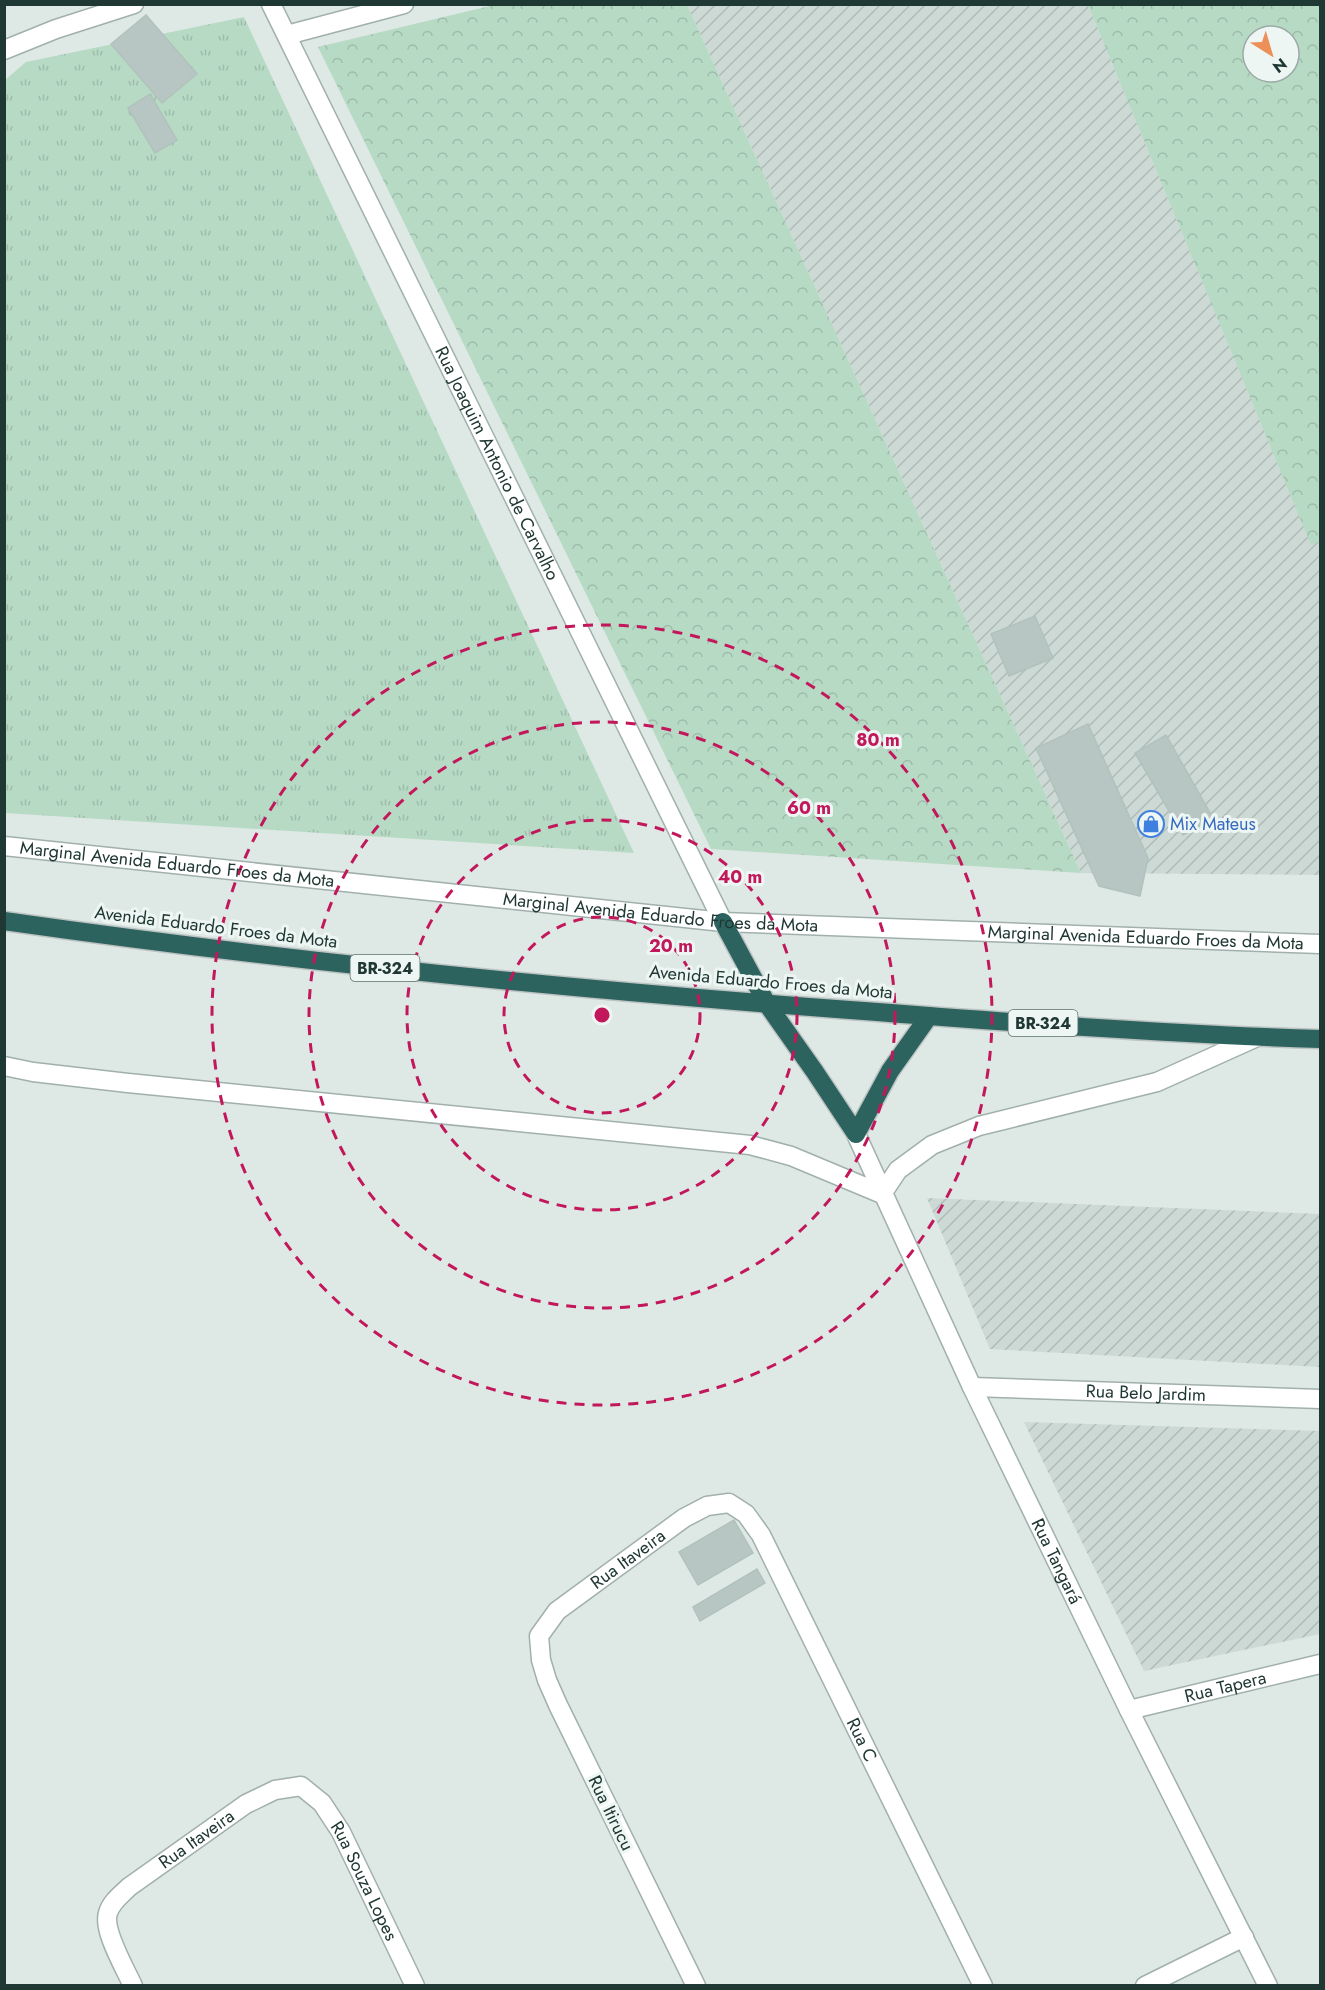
<svg xmlns="http://www.w3.org/2000/svg" width="1325" height="1990" viewBox="0 0 1325 1990" font-family="Jost,sans-serif">
<style>
.industrial{fill:url(#industrial-furrows)}
.grass{fill:url(#grass-tufts)}
.forest{fill:url(#forest-crowns);fill-rule:evenodd}
.building{fill:#b7c6c2;stroke:#b1c2bd;stroke-width:1.5}
.lines{fill:none;stroke-linecap:round;stroke-linejoin:round}
.minor-casing{stroke:#a1b0ac;stroke-width:21}
.highway-casing{stroke:#bcc3c2;stroke-width:21}
.minor{stroke:#fff;stroke-width:18}
.highway{stroke:#2d635e;stroke-width:18}
.ring{fill:none;stroke:#c2185b;stroke-width:3;stroke-dasharray:10 8}
.labels{text-anchor:middle;stroke-width:6;stroke-linejoin:round;paint-order:stroke}
.shield{fill:#eef6f3;stroke:#5e716d;stroke-width:1.5}
.shield-label{font-size:16px;font-weight:bold;fill:#203834}
.street-label{font-size:18px;fill:#203834;stroke:#eef6f3}
.shop-label{font-size:18px;fill:#366cbe;stroke:#eef6f3;text-anchor:start}
.centre{fill:#c2185b;stroke:#eef6f3;stroke-width:3}
.ring-label{font-size:18px;text-anchor:middle;font-weight:bold;fill:#c2185b;stroke:#eef6f3;stroke-width:6;stroke-linejoin:round;paint-order:stroke}
</style>
<defs>
<pattern id="industrial-furrows" width="10" height="10" patternUnits="userSpaceOnUse" patternTransform="scale(1.5)"><rect width="10" height="10" fill="#ccd9d5"/><path d="M-1 1l2-2M0 10L10 0M9 11l2-2" fill="none" stroke="#afbbb7"/></pattern>
<pattern id="grass-tufts" width="24" height="20" patternUnits="userSpaceOnUse" patternTransform="scale(1.5)"><rect width="24" height="20" fill="#b7dac5"/><path d="M3 7l-1-3M5 7V3M7 7l1-3M15 17l-1-3M17 17v-4M19 17l1-3" fill="none" stroke="#9dbcaa"/></pattern>
<pattern id="forest-crowns" width="20" height="18" patternUnits="userSpaceOnUse" patternTransform="scale(1.5)"><rect width="20" height="18" fill="#b7dac5"/><path d="M2 6a3 3 0 1 1 6 0M12 15a3 3 0 1 1 6 0" fill="none" stroke="#9dbcaa"/></pattern>
</defs>
<rect width="100%" height="100%" fill="#dee9e5"/>
<!-- industrial -->
<g class="industrial">
<polygon points="687,5 1088,5 1311,544 1320,541 1320,875 1081,873"/>
<polygon points="927,1198 1320,1214 1320,1367 990,1349"/>
<polygon points="1024,1422 1320,1431 1320,1634 1144,1671"/>
</g>
<!-- grass -->
<polygon class="grass" points="244,17 634,853 5,813 5,80 26,62"/>
<!-- forest -->
<g class="forest">
<polygon points="498,4 687,5 1081,873 711,849 318,47"/>
<path d="M1088 5H1320V541L1311 545ZM1253 36H1289V72H1253Z"/>
</g>
<!-- building -->
<g class="building">
<polygon points="146,15 197,74 162,103 111,44"/>
<polygon points="150,94 177,140 155,153 128,108"/>
<polygon points="1035,616 1053,658 1009,676 991,634"/>
<polygon points="1088,724 1148,858 1140,896 1099,886 1036,748"/>
<polygon points="1166,735 1213,818 1183,835 1135,753"/>
<polygon points="734,1520 753,1553 698,1585 679,1552"/>
<polygon points="757,1569 765,1583 700,1621 693,1607"/>
</g>
<g class="lines">
<defs>
<g id="minor">
<path id="s1" d="M271 4 723 922"/>
<polyline points="287,35 404,4"/>
<polyline points="4,50 56,29 134,4"/>
<path id="s2" d="M4 846 723 922 1320 944"/>
<polyline points="4,1066 33,1072 128,1083 750,1145 791,1156 882,1194 898,1170 932,1145 979,1126 1157,1082 1257,1037"/>
<path id="s3" d="M856 1134 972 1387 1129 1710 1268 1986"/>
<path id="s4" d="M972 1387 1320 1399"/>
<path id="s5" d="M1129 1710 1320 1664"/>
<path id="s6" d="M133 1986C126 1970 102 1930 108 1913 111 1902 121 1895 129 1887L246 1804 275 1790 301 1786 322 1803 341 1832 415 1986"/>
<path id="s7" d="M696 1986 558 1705 547 1680 541 1660 539 1636 557 1611 684 1518 707 1506 729 1503 746 1514 761 1535 983 1986"/>
<polyline points="1145,1986 1244,1937"/>
</g>
<g id="highway">
<path d="M4 921C285 961 567 989 850 1010 1006 1022 1164 1034 1320 1039"/>
<polyline points="723,922 767,1004 815,1072 856,1134 890,1071 929,1016"/>
</g>
</defs>
<!-- minor casing -->
<use href="#minor" class="minor-casing"/>
<!-- highway casing -->
<use href="#highway" class="highway-casing"/>
<!-- minor -->
<use href="#minor" class="minor"/>
<!-- highway -->
<use href="#highway" class="highway"/>
</g>
<!-- distance rings -->
<g class="ring">
<circle cx="602" cy="1015" r="98"/>
<circle cx="602" cy="1015" r="195"/>
<circle cx="602" cy="1015" r="293"/>
<circle cx="602" cy="1015" r="390"/>
</g>
<!-- icons -->
<defs>
<symbol id="shop-ring" viewBox="-11 -11 22 22"><circle r="9.5" fill="#eef6f3" stroke="#3f7fe0" stroke-width="1.5"/><path d="M-5-2.5h2.3a2.7 3.5 0 0 1 5.4 0H5L5.5 6h-11ZM-1.5-2.5h3a1.5 2.3 0 0 0-3 0Z" fill="#3f7fe0"/></symbol>
</defs>
<g fill-rule="evenodd">
<use href="#shop-ring" x="1136" y="809" width="30" height="30"/>
</g>
<g class="labels">
<!-- shield labels -->
<g class="shield">
<rect x="350.5" y="955" width="69" height="26" rx="4.5"/>
<rect x="1008.5" y="1010" width="69" height="26" rx="4.5"/>
</g>
<g class="shield-label">
<text x="385" y="974">BR-324</text>
<text x="1043" y="1029">BR-324</text>
</g>
<!-- street labels -->
<g class="street-label">
<text dy="6" stroke="none"><textPath href="#s1" startOffset="512">Rua Joaquim Antonio de Carvalho</textPath></text>
<text dy="6" stroke="none"><textPath href="#s2" startOffset="174">Marginal Avenida Eduardo Froes da Mota</textPath></text>
<text dy="6" stroke="none"><textPath href="#s2" startOffset="660">Marginal Avenida Eduardo Froes da Mota</textPath></text>
<text transform="translate(216 927) rotate(7)" y="6">Avenida Eduardo Froes da Mota</text>
<text dy="6" stroke="none"><textPath href="#s2" startOffset="1146">Marginal Avenida Eduardo Froes da Mota</textPath></text>
<text transform="translate(771 982) rotate(5)" y="6">Avenida Eduardo Froes da Mota</text>
<text dy="6" stroke="none"><textPath href="#s4" startOffset="174">Rua Belo Jardim</textPath></text>
<text dy="6" stroke="none"><textPath href="#s7" startOffset="504">Rua Itaveira</textPath></text>
<text dy="6" stroke="none"><textPath href="#s3" startOffset="472">Rua Tangará</textPath></text>
<text dy="6" stroke="none"><textPath href="#s5" startOffset="99">Rua Tapera</textPath></text>
<text dy="6" stroke="none"><textPath href="#s7" startOffset="896">Rua C</textPath></text>
<text transform="translate(611 1813) rotate(64)" y="6">Rua Itirucu</text>
<text dy="6" stroke="none"><textPath href="#s6" startOffset="195">Rua Itaveira</textPath></text>
<text dy="6" stroke="none"><textPath href="#s6" startOffset="430">Rua Souza Lopes</textPath></text>
</g>
<!-- shop labels -->
<g class="shop-label">
<text x="1170" y="830">Mix Mateus</text>
</g>
</g>
<circle cx="602" cy="1015" r="9" class="centre"/>
<g class="ring-label">
<text x="878" y="746">80 m</text>
<text x="809" y="814">60 m</text>
<text x="740" y="883">40 m</text>
<text x="671" y="952">20 m</text>
</g>
<!-- border -->
<rect width="1325" height="1990" fill="none" stroke="#203834" stroke-width="12"/>
<!-- north arrow -->
<g transform="translate(1271 54) rotate(143)"><circle r="28" fill="#eef6f3" stroke="#9caaa7" stroke-width="1.5"/>
<path d="M0-4.5L10 22L0 15L-10 22Z" fill="#ec8f59"/>
<text y="-9" font-size="16" font-weight="bold" text-anchor="middle" fill="#203834">N</text>
</g>
</svg>
